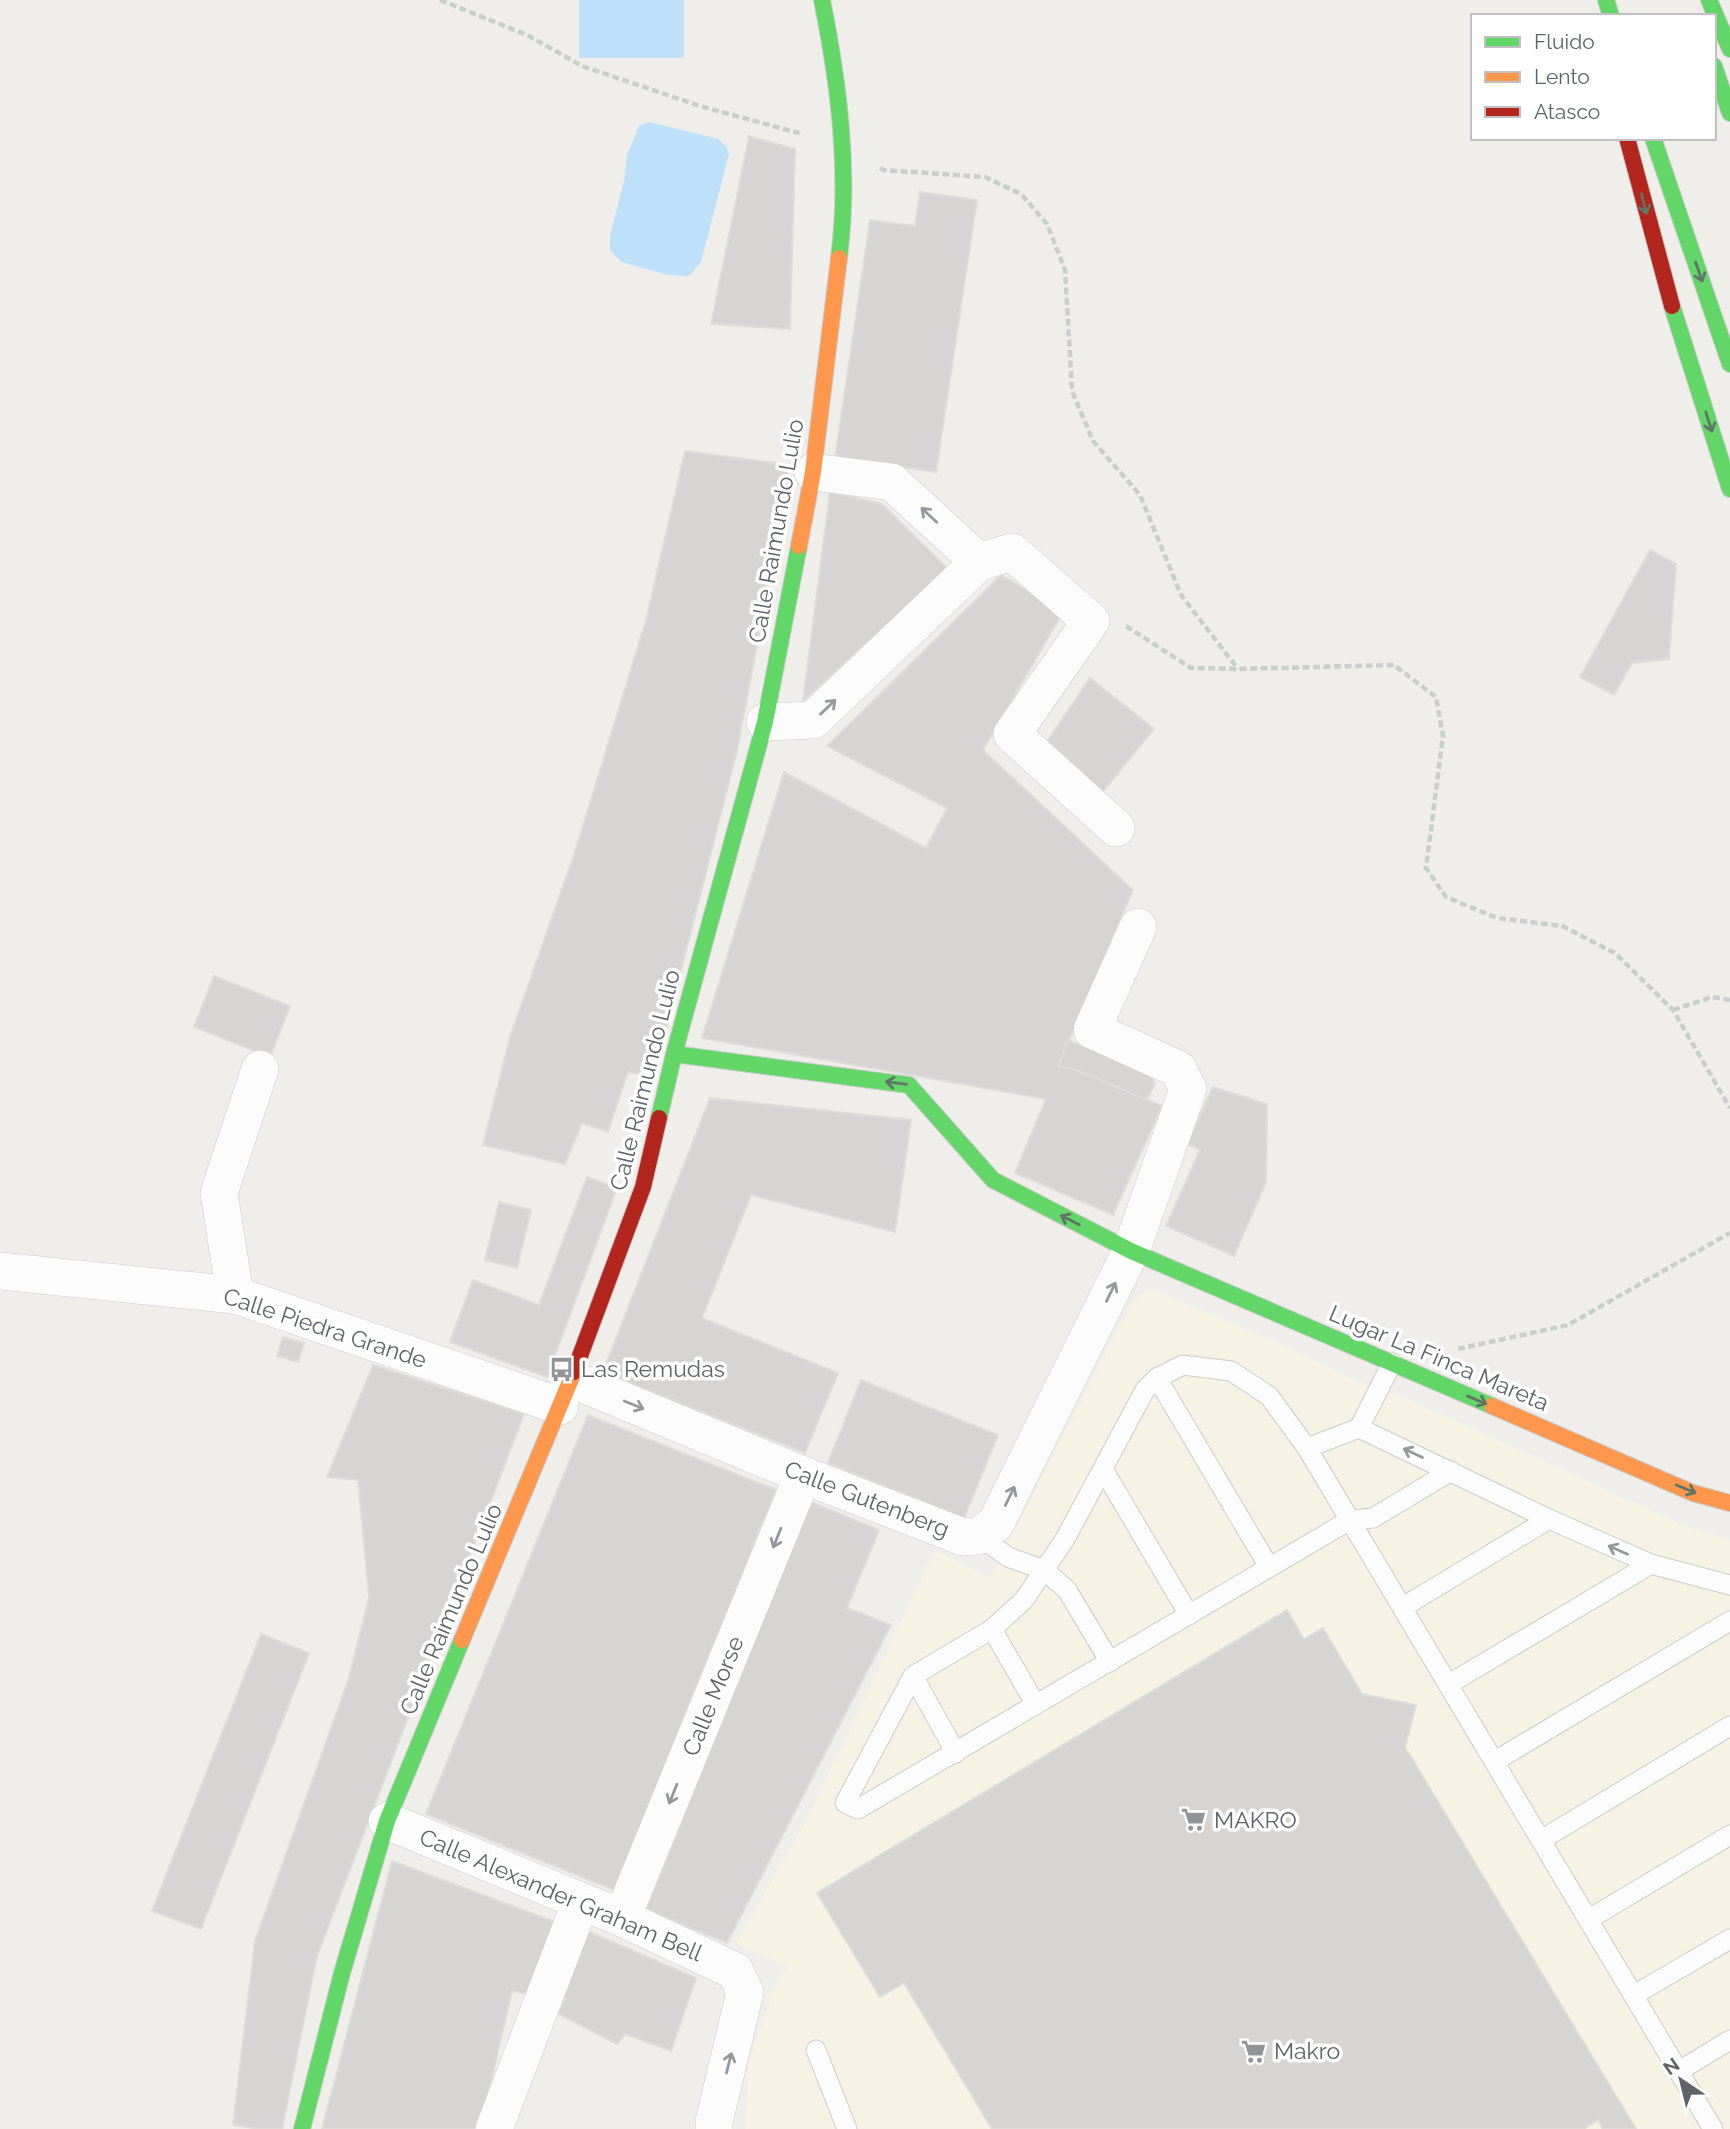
<svg xmlns="http://www.w3.org/2000/svg" width="1730" height="2129" viewBox="0 0 1730 2129" font-family="Raleway,sans-serif">
<style>
.commercial{fill:#f7f3e4}
.water{fill:#bfe0f9}
.building{fill:#d6d5d3;stroke:#deddd9;stroke-width:2}
.lines{fill:none;stroke-linecap:round;stroke-linejoin:round}
.lane-casing{stroke:#cbcccc;stroke-width:21}
.street-casing{stroke:#cbcccc;stroke-width:38}
.fast-casing{stroke:#cacacb;stroke-width:18}
.slow-casing{stroke:#cacacb;stroke-width:18}
.jam-casing{stroke:#cacacb;stroke-width:18}
.path{stroke:#cacfcc;stroke-width:4.5;stroke-dasharray:7 3.5;stroke-linecap:butt}
.lane{stroke:#fdfcfc;stroke-width:19}
.street{stroke:#fdfcfc;stroke-width:37}
.fast{stroke:#63d668;stroke-width:16}
.slow{stroke:#ff974d;stroke-width:16}
.jam{stroke:#b3261e;stroke-width:16}
.oneway{stroke:#607468}
.oneway2{stroke:#96999c}
.labels{text-anchor:middle;stroke-width:7;stroke-linejoin:round;paint-order:stroke}
.street-label{font-size:23px;fill:#5f6368;stroke:#fff}
.poi-label{font-size:23px;fill:#5f6368;stroke:#fff;text-anchor:start}
</style>
<rect width="100%" height="100%" fill="#efeeea"/>
<!-- commercial -->
<polygon class="commercial" points="1151,1289 1264,1337 1358,1381 1417,1403 1685,1526 1730,1540 1730,2129 746,2129 748,2064 772,1994 787,1966 736,1944 808,1818 935,1550 990,1578 1134,1299"/>
<!-- water -->
<g class="water">
<rect x="579" y="0" width="105" height="58"/>
<polygon points="649,122 719,139 727,148 729,154 701,262 689,276 668,275 621,262 610,250 610,236 624,181 627,155 639,126"/>
</g>
<!-- building -->
<g class="building">
<polygon points="749,136 795,149 790,329 711,324"/>
<polygon points="920,192 977,200 936,472 835,458 870,220 915,226"/>
<polygon points="685,451 791,465 737,751 654,1076 628,1072 608,1132 582,1123 565,1164 483,1145 510,1037 575,852 646,620"/>
<polygon points="830,492 882,504 948,569 803,701"/>
<polygon points="1650,550 1676,564 1669,659 1632,663 1614,695 1580,677"/>
<polygon points="1001,575 1063,612 983,750 1133,890 1058,1066 1077,1070 1162,1106 1113,1215 1015,1173 1046,1099 702,1038 784,772 926,848 947,808 827,746"/>
<polygon points="1090,678 1154,729 1101,794 1044,746"/>
<polygon points="214,976 290,1006 270,1057 194,1027"/>
<polygon points="1068,1040 1148,1072 1155,1083 1147,1100 1077,1070 1058,1066"/>
<polygon points="1213,1087 1267,1104 1266,1182 1234,1256 1166,1226 1200,1150 1187,1144"/>
<polygon points="710,1098 911,1120 895,1232 751,1195 702,1318 838,1373 805,1453 603,1372"/>
<polygon points="587,1177 617,1188 547,1377 450,1342 473,1280 539,1305"/>
<polygon points="499,1202 531,1210 517,1268 485,1260"/>
<polygon points="283,1337 304,1343 298,1362 277,1356"/>
<polygon points="373,1365 524,1414 317,1956 282,2129 260,2129 233,2125 255,1941 348,1681 369,1598 358,1480 327,1477"/>
<polygon points="861,1380 998,1435 964,1518 828,1463"/>
<polygon points="588,1415 776,1490 614,1890 426,1814"/>
<polygon points="811,1502 879,1530 847,1608 891,1625 727,1943 646,1909"/>
<polygon points="1287,1610 1304,1639 1323,1628 1362,1694 1416,1705 1405,1747 1636,2129 1603,2129 1598,2120 1584,2129 992,2129 904,1983 880,1997 817,1893"/>
<polygon points="261,1634 309,1653 201,1929 152,1911"/>
<polygon points="392,1861 558,1923 528,1994 512,1991 480,2129 322,2129"/>
<polygon points="578,1927 696,1978 671,2051 625,2034 617,2044 557,2013 565,1999 549,1995"/>
</g>
<g class="lines">
<defs>
<g id="lane">
<polyline points="1392,1363 1359,1428 1549,1519 1651,1564 1730,1585"/>
<polyline points="1157,1378 1269,1567"/>
<polyline points="1359,1428 1307,1448 1713,2129"/>
<polyline points="1307,1448 1269,1396 1231,1371 1183,1365 1157,1378 1145,1390 1065,1539 1024,1600 992,1629 913,1676 845,1803 858,1809 1350,1520 1373,1518 1451,1471"/>
<polyline points="1103,1469 1189,1615"/>
<polyline points="979,1536 1008,1557 1044,1570 1067,1590 1110,1662"/>
<polyline points="1403,1607 1549,1519"/>
<polyline points="992,1629 1036,1705"/>
<polyline points="913,1676 956,1753"/>
<polyline points="1449,1684 1651,1564"/>
<polyline points="1495,1761 1730,1621"/>
<polyline points="1541,1840 1730,1726"/>
<polyline points="1589,1919 1730,1835"/>
<polyline points="1634,1995 1730,1939"/>
<polyline points="816,2050 847,2129"/>
<polyline points="1679,2071 1730,2040"/>
</g>
<g id="street">
<polyline points="813,472 892,482 979,562"/>
<polyline points="765,722 813,720 979,562 1012,552 1091,621 1012,734 1116,828"/>
<polyline points="0,1271 235,1295 560,1406"/>
<polyline points="235,1295 219,1193 260,1069"/>
<polyline points="571,1379 803,1475 963,1537 979,1536 996,1523 1131,1251 1188,1089 1178,1069 1092,1030 1138,927"/>
<polyline points="387,1821 622,1918 735,1971 745,1992 714,2122 714,2129"/>
<polyline points="622,1918 803,1475"/>
<polyline points="494,2129 581,1901"/>
</g>
<g id="fast">
<path d="M822 0C839 85 850 172 839 258"/>
<polyline points="1606,0 1611,16"/>
<polyline points="1709,0 1730,49"/>
<polyline points="1714,66 1730,113"/>
<polyline points="1653,138 1730,364"/>
<polyline points="1672,306 1730,489"/>
<polyline points="674,1054 909,1085 993,1180 1131,1251 1492,1406"/>
<polyline points="659,1118 674,1054 765,722 799,546"/>
<polyline points="302,2129 342,1973 387,1821 462,1640"/>
</g>
<g id="slow">
<polyline points="799,546 813,472 839,258"/>
<polyline points="1492,1406 1693,1493 1730,1503"/>
<polyline points="462,1640 574,1372"/>
</g>
<g id="jam">
<polyline points="1627,138 1672,306"/>
<polyline points="574,1372 643,1187 659,1118"/>
</g>
</defs>
<!-- lane casing -->
<use href="#lane" class="lane-casing"/>
<!-- street casing -->
<use href="#street" class="street-casing"/>
<!-- fast casing -->
<use href="#fast" class="fast-casing"/>
<!-- slow casing -->
<use href="#slow" class="slow-casing"/>
<!-- jam casing -->
<use href="#jam" class="jam-casing"/>
<!-- path -->
<g class="path">
<polyline points="440,0 527,35 582,66 700,106 802,134"/>
<polyline points="880,168 884,170 985,177 1021,194 1047,224 1065,270 1072,391 1093,441 1140,495 1181,595 1238,669"/>
<polyline points="1126,626 1191,668 1238,669 1394,665 1436,697 1443,736 1426,868 1446,897 1497,918 1562,926 1615,953 1673,1010 1730,1108"/>
<polyline points="1673,1010 1712,997 1730,1000"/>
<polyline points="1458,1349 1568,1325 1730,1233"/>
</g>
<!-- lane -->
<use href="#lane" class="lane"/>
<!-- street -->
<use href="#street" class="street"/>
<!-- fast -->
<use href="#fast" class="fast"/>
<!-- slow -->
<use href="#slow" class="slow"/>
<!-- jam -->
<use href="#jam" class="jam"/>
</g>
<!-- one-way arrows -->
<defs><path id="oneway-shaft" d="M-6 0H5M1.5-3L5.5 0L1.5 3" fill="none" stroke-width="1.6" stroke-linecap="round" stroke-linejoin="round" transform="scale(1.75)"/></defs>
<g class="oneway">
<use href="#oneway-shaft" transform="translate(1644 204) rotate(76)"/>
<use href="#oneway-shaft" transform="translate(1699 272) rotate(71)"/>
<use href="#oneway-shaft" transform="translate(1709 422) rotate(72)"/>
<use href="#oneway-shaft" transform="translate(896 1083) rotate(-173)"/>
<use href="#oneway-shaft" transform="translate(1070 1220) rotate(-153)"/>
<use href="#oneway-shaft" transform="translate(1477 1400) rotate(23)"/>
<use href="#oneway-shaft" transform="translate(1686 1489) rotate(22)"/>
</g>
<g class="oneway2">
<use href="#oneway-shaft" transform="translate(929 515) rotate(-137)"/>
<use href="#oneway-shaft" transform="translate(828 707) rotate(-44)"/>
<use href="#oneway-shaft" transform="translate(1111 1292) rotate(-64)"/>
<use href="#oneway-shaft" transform="translate(634 1405) rotate(22)"/>
<use href="#oneway-shaft" transform="translate(1413 1453) rotate(-155)"/>
<use href="#oneway-shaft" transform="translate(1010 1496) rotate(-64)"/>
<use href="#oneway-shaft" transform="translate(777 1538) rotate(112)"/>
<use href="#oneway-shaft" transform="translate(1618 1550) rotate(-156)"/>
<use href="#oneway-shaft" transform="translate(673 1794) rotate(112)"/>
<use href="#oneway-shaft" transform="translate(729 2063) rotate(-76)"/>
</g>
<!-- icons -->
<defs>
<symbol id="bus-bare" viewBox="-9 -9 18 18"><path d="M-5-6H5V4H4V6H2V4H-2V6H-4V4H-5ZM-3.5-4V0h7V-4ZM-3.5 1.2v1.5H-2V1.2ZM2 1.2v1.5H3.5V1.2Z" fill="#919496" stroke="#fff" stroke-width="2.5" paint-order="stroke"/></symbol>
<symbol id="supermarket-bare" viewBox="-9 -9 18 18"><path d="M-6-5.5h2.5l.6 2H6L4.5 2H-2.5L-4.4-4H-6ZM-1.5 3.2a1.3 1.3 0 1 0 .1 0ZM3 3.2a1.3 1.3 0 1 0 .1 0Z" fill="#919496" stroke="#fff" stroke-width="2.5" paint-order="stroke"/></symbol>
</defs>
<g fill-rule="evenodd">
<use href="#bus-bare" x="544" y="1352" width="35" height="35"/>
<use href="#supermarket-bare" x="1176" y="1802" width="35" height="35"/>
<use href="#supermarket-bare" x="1236" y="2034" width="35" height="35"/>
</g>
<g class="labels">
<!-- street labels -->
<g class="street-label">
<text transform="translate(776 531) rotate(-80)" y="8">Calle Raimundo Lulio</text>
<text transform="translate(645 1080) rotate(-76)" y="8">Calle Raimundo Lulio</text>
<text transform="translate(325 1328) rotate(18)" y="8">Calle Piedra Grande</text>
<text transform="translate(1439 1358) rotate(23)" y="8">Lugar La Finca Mareta</text>
<text transform="translate(867 1499) rotate(21)" y="8">Calle Gutenberg</text>
<text transform="translate(451 1609) rotate(-67)" y="8">Calle Raimundo Lulio</text>
<text transform="translate(713 1696) rotate(-68)" y="8">Calle Morse</text>
<text transform="translate(561 1895) rotate(23)" y="8">Calle Alexander Graham Bell</text>
</g>
<!-- poi labels -->
<g class="poi-label">
<text x="581" y="1377">Las Remudas</text>
<text x="1214" y="1828">MAKRO</text>
<text x="1274" y="2059">Makro</text>
</g>
</g>
<!-- legend -->
<rect x="1471" y="14" width="245" height="126" fill="#ffffff" stroke="#bfc1c3" stroke-width="2"/>
<rect x="1485" y="37" width="35" height="10" fill="#63d668" stroke="#bfc1c3" stroke-width="2"/>
<text x="1534" y="49" font-size="21" fill="#5f6368">Fluido</text>
<rect x="1485" y="72" width="35" height="10" fill="#ff974d" stroke="#bfc1c3" stroke-width="2"/>
<text x="1534" y="84" font-size="21" fill="#5f6368">Lento</text>
<rect x="1485" y="107" width="35" height="10" fill="#b3261e" stroke="#bfc1c3" stroke-width="2"/>
<text x="1534" y="119" font-size="21" fill="#5f6368">Atasco</text>
<!-- north arrow -->
<g transform="translate(1681 2080) rotate(325)" stroke="#ffffff" stroke-width="5" paint-order="stroke">
<path d="M0-5L12 26L0 18L-12 26Z" fill="#5f6368"/>
<text y="-10" font-size="19" font-weight="bold" text-anchor="middle" fill="#5f6368">N</text>
</g>
</svg>
